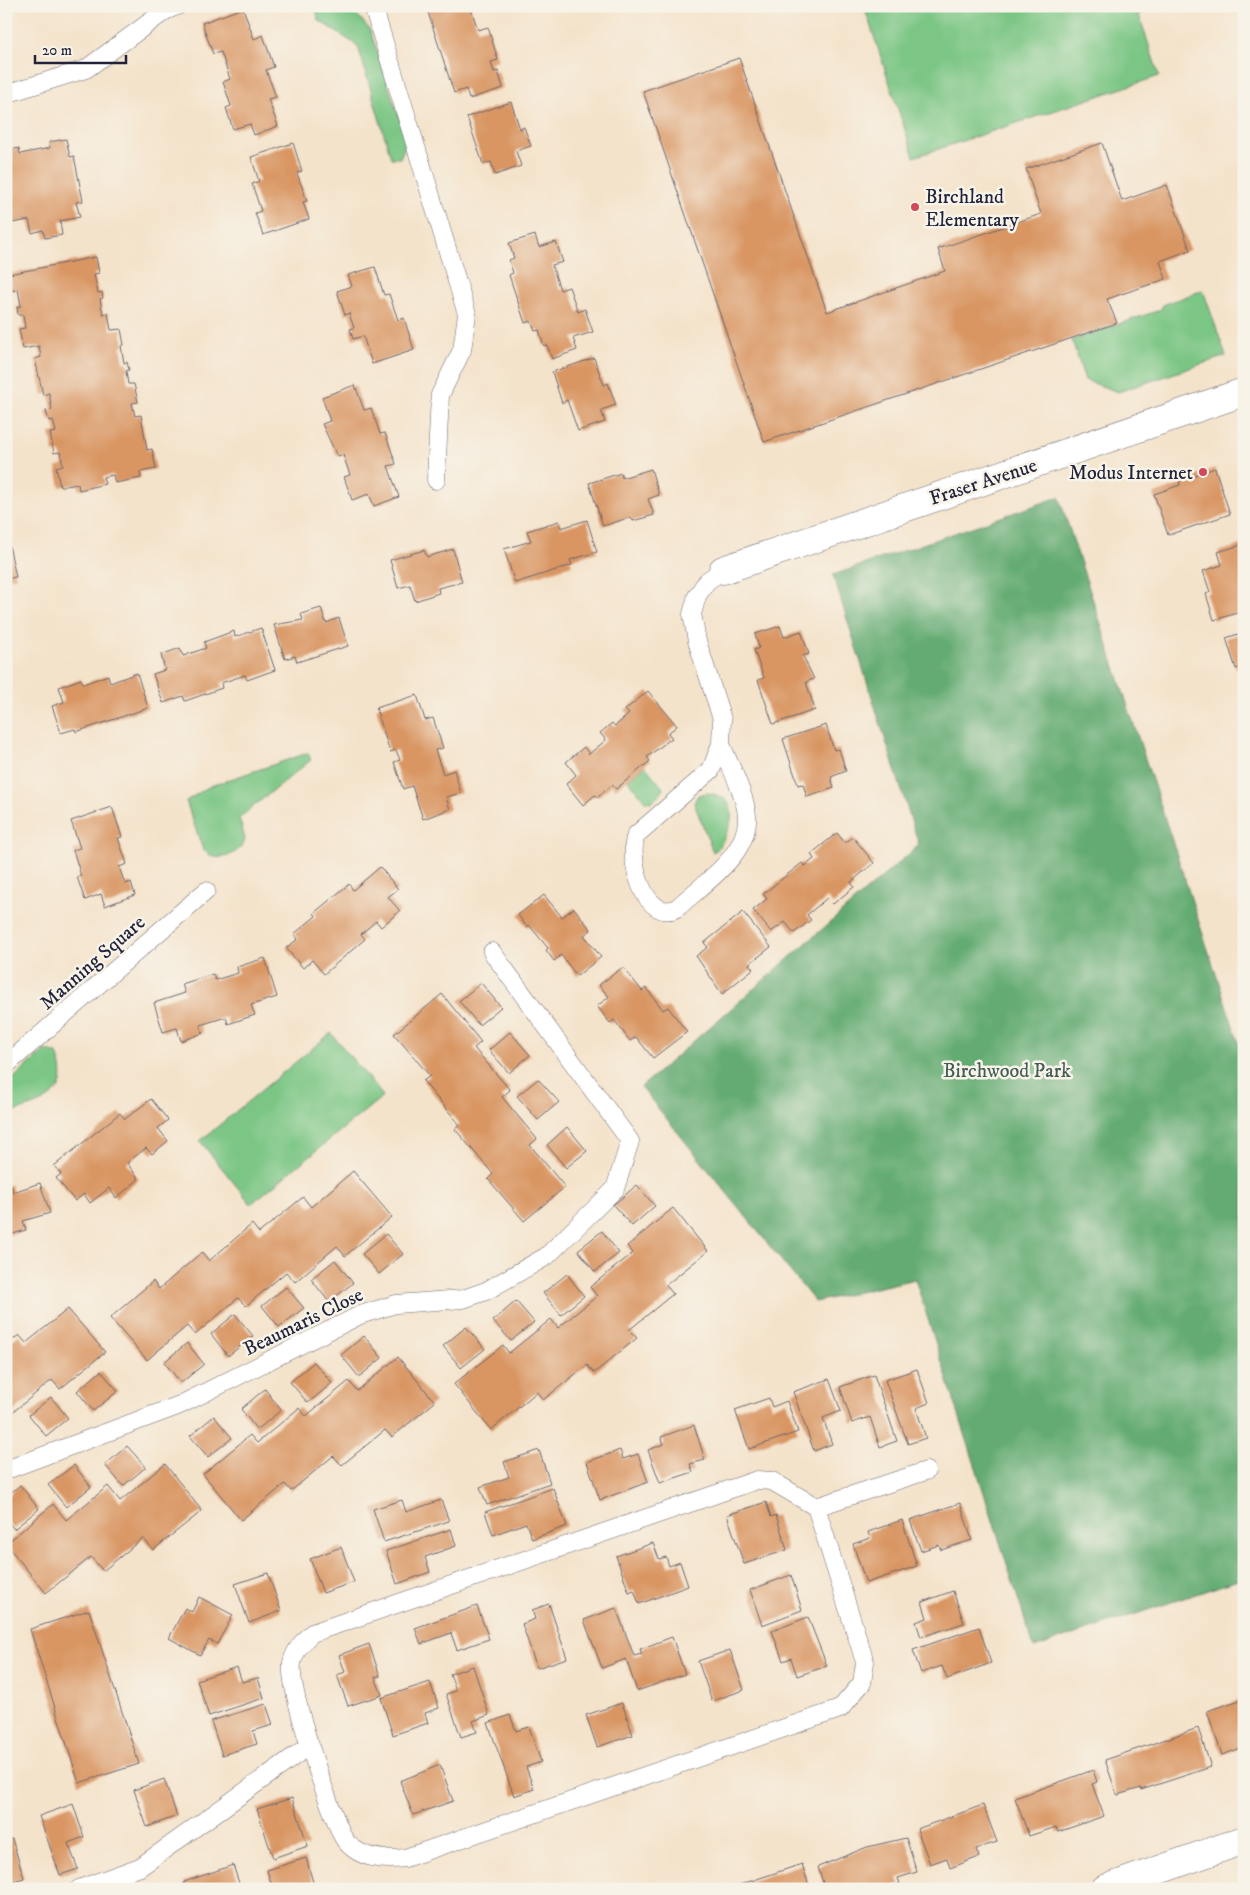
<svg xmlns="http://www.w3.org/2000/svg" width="1250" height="1895" viewBox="0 0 1250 1895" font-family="'IM FELL DW Pica',serif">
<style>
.green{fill:#7bc685;stroke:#4e7460}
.forest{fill:#64ab72;stroke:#436656}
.building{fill:#d99664}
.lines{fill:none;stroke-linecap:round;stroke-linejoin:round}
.lane-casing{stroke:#6c666d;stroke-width:19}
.street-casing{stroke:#6c666d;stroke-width:29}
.lane{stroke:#fff;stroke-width:18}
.street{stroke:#fff;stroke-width:28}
.poi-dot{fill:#d1495b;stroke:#f7f3e8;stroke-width:2}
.labels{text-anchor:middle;stroke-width:5;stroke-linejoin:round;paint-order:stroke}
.poi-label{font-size:20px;fill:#22223b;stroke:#f7f3e8;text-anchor:start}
.street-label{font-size:20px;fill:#22223b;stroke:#f7f3e8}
.park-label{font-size:20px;fill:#415b55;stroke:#f7f3e8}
</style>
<rect width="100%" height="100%" fill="#f7f3e8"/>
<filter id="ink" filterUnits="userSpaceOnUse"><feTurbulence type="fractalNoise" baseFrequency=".02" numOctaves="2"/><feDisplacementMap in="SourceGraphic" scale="10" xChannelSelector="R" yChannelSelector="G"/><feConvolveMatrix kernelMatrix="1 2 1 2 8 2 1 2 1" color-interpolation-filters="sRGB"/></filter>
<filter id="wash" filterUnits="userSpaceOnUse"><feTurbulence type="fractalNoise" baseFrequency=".0096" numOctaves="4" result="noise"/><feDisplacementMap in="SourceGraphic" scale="20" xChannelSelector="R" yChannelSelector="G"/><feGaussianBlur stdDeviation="1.12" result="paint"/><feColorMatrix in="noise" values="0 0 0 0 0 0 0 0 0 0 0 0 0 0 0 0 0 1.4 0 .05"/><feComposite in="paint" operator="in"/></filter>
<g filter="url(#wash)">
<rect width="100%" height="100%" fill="#f4e3cb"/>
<!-- green -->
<g class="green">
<polygon points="316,6 350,6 370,30 405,136 405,146 400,158 391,158 358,46 318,20"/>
<polygon points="864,6 1136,6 1159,76 914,157"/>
<polygon points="1203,290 1226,356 1118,392 1085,380 1072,340 1160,310 1163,305"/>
<path d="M308 753 311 760 239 818 245 839C243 850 226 860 214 857 211 856 206 852 203 850L186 801 210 786Z"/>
<polygon points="645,766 663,788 661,794 651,802 645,801 628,780"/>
<path d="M707 793C735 796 736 815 725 836 722 843 720 848 713 852L694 803 698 795Z"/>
<polygon points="331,1033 383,1096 251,1204 200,1141"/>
<path d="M45 1050 57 1054C75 1099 39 1102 6 1115V1085Z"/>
</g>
<!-- forest -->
<polygon class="forest" points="1059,497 1244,1059 1244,1578 1034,1648 915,1279 815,1302 641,1087 919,845 833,575"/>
<g id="blocks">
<!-- building -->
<g class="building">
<polygon points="426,6 470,6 478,30 488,27 498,60 491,62 494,72 498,71 503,88 469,99 466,89 454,93"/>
<polygon points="243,8 254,39 263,35 274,67 266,70 276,97 268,99 278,126 254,135 250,124 233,129 226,108 231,106 223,82 230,79 221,52 213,54 202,23"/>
<polygon points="739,58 827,312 945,271 938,249 1041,214 1026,169 1102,143 1122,201 1167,185 1190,250 1160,261 1166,279 1107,299 1117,323 764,442 643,91"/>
<polygon points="511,102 520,129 524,127 531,146 516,151 521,166 495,175 491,162 483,164 467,117"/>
<polygon points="66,139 70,157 74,156 83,201 76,202 80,217 60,221 62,235 45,238 43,230 32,233 29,220 6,224 6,151 19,148 20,154 50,148 49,142"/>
<polygon points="293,143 302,171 297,173 307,201 303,202 309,219 263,235 255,213 261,211 252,184 259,181 251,157"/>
<polygon points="535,235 539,247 556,242 563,262 552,265 560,290 569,287 578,312 585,309 593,332 573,338 577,350 552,359 547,345 544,346 539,330 535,331 531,321 525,323 509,275 513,273 509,260 514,258 509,243"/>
<polygon points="96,257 99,273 94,274 98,293 102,292 103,298 100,299 103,314 108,313 111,330 121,329 124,345 121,346 124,363 127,362 129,370 126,371 128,384 134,384 138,402 132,403 135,416 141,415 147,450 152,449 156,469 140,472 141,478 115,483 113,475 103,477 105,484 79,490 78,484 60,487 56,467 63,465 60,452 54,453 50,433 56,432 53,420 49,421 46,411 52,410 49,393 43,395 35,359 41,357 39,346 23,349 19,329 25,328 23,315 18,315 17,307 21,306 18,289 12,291 9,274"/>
<polygon points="375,267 384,295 389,294 398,320 404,318 414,350 372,364 363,336 353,339 350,329 354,328 349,313 345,315 337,291 352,286 348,275"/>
<polygon points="594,358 604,385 608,383 616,405 601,410 605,422 578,431 567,400 562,403 552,372"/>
<polygon points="355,385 364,410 371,408 380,434 385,433 396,464 388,466 399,497 374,506 369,494 352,500 344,477 350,475 343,455 337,456 322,424 330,421 322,397"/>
<polygon points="1215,468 1230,514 1168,535 1154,494 1180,485 1179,481"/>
<polygon points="651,469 659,495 648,499 654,515 633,521 631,517 603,526 589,483 621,473 622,478"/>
<polygon points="587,520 597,552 570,560 572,565 515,583 504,549 531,541 527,531 559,521 561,528"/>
<polygon points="1244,544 1244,611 1214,620 1206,594 1210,592 1203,571 1222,565 1218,552"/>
<polygon points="6,545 9,545 16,577 6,579"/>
<polygon points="453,549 462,582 438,588 439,593 415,601 410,585 398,588 390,560 424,550 427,557"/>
<polygon points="321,608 326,623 339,618 348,646 297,662 295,656 285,659 274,625 303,620 301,614"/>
<polygon points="780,626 784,637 801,631 809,654 803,656 814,679 806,682 815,710 773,724 758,680 764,678 754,650 759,648 755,634"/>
<polygon points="261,628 275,670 247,680 245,675 221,683 222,688 185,701 183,696 163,703 153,674 165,670 161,655 180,648 183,656 206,648 204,642 234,631 235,637"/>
<polygon points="1244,632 1244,666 1236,669 1226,638"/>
<polygon points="137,673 148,708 76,732 75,729 61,733 52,706 64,702 59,687 81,679 83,684 108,675 110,683"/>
<polygon points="648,691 677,726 668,733 672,738 647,757 650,761 616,789 612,785 598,797 595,795 583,805 566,784 576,775 566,762 584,747 589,754 606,740 600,733 612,723 615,726 629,714 625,710"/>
<polygon points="417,695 425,720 433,718 443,748 435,750 443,774 454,770 461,793 446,797 450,809 423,819 412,786 403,789 394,762 400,760 396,750 390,752 376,708"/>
<polygon points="826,725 834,750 839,749 846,771 831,777 834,788 807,797 803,784 798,785 783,739"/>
<polygon points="112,807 122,837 118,838 127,864 119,867 125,884 131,882 135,895 105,906 101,894 85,900 77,877 81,876 73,850 80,848 71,821"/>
<polygon points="837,833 845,843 853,837 874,863 851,882 854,887 833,904 827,898 807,915 811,920 794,933 785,922 771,932 753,910 767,899 763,894 802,863 805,866 814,859 811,854"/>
<polygon points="380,867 398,889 388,897 400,911 381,927 376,921 361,934 365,939 324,974 312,960 303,968 286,948 298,939 294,934 316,916 314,913 349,884 353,890"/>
<polygon points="544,895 562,917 574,908 591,930 584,935 601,957 577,976 561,955 554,961 546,950 548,948 529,925 527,927 518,915"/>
<polygon points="743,912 771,947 749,964 753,969 722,994 696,956 708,947 704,943"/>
<polygon points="265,958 277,997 251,1005 255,1015 228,1024 226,1017 200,1025 203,1033 181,1041 177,1028 163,1032 154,1003 185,993 182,984 213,974 215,980 238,973 237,967"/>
<polygon points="623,967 642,991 646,988 663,1010 668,1007 687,1032 653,1058 636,1037 630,1041 614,1020 610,1023 597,1006 609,997 599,985"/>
<polygon points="481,983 501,1007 479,1025 459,1001"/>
<polygon points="442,994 481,1042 474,1048 510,1090 502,1097 537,1139 530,1145 565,1187 524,1221 488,1179 493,1174 455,1129 460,1125 423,1081 430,1076 394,1034"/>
<polygon points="510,1032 530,1055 509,1073 489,1050"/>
<polygon points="538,1079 559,1102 538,1120 517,1096"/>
<polygon points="151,1099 168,1120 158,1128 168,1141 152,1154 146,1148 127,1163 139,1179 116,1198 109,1188 90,1203 84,1194 75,1201 56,1178 61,1174 54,1166 120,1113 125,1119"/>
<polygon points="567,1127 587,1151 566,1168 547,1145"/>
<polygon points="353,1171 392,1217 345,1256 337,1246 295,1282 286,1272 246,1306 238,1298 195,1335 187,1326 147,1360 110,1318 153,1281 159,1289 202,1252 209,1261 252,1224 259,1233 303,1197 311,1207"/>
<polygon points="40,1183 50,1213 23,1221 26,1230 6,1236 6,1186 11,1185 13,1192"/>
<polygon points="637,1185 655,1206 632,1226 613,1205"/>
<polygon points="673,1208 708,1251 666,1285 673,1294 629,1330 637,1338 594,1373 587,1365 543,1400 537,1392 491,1430 454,1384 503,1345 509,1353 551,1319 558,1328 597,1296 590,1287 633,1253 627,1246"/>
<polygon points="602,1231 619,1253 595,1272 578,1250"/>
<polygon points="386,1234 403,1254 379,1274 362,1254"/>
<polygon points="335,1260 353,1283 329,1302 311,1279"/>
<polygon points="567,1274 584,1296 561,1315 543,1293"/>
<polygon points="286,1287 304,1308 279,1327 262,1306"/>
<polygon points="516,1301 534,1322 511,1341 493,1321"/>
<polygon points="68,1309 105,1352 60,1389 52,1380 8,1416 6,1413 6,1345 19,1335 26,1343"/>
<polygon points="235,1314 253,1336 228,1356 211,1334"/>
<polygon points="466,1327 485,1349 461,1368 443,1346"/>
<polygon points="364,1336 382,1358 359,1377 341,1355"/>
<polygon points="187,1343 204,1364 181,1383 164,1362"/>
<polygon points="398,1357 435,1402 392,1437 385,1430 342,1465 333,1456 291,1491 285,1484 241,1520 203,1474 250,1435 257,1443 299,1408 306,1416 349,1381 357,1391"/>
<polygon points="314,1362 332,1383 308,1403 290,1382"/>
<polygon points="917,1369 929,1403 916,1408 926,1438 908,1444 885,1380"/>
<polygon points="101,1371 118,1391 93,1411 77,1391"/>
<polygon points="874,1375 897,1441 880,1447 870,1417 852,1423 840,1387"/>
<polygon points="829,1379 841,1411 823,1418 832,1444 814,1451 793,1392"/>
<polygon points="265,1389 281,1410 257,1430 241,1409"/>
<polygon points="51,1397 68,1418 46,1436 29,1415"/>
<polygon points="769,1398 772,1407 787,1401 798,1432 749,1449 735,1410"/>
<polygon points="214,1416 232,1438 208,1457 190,1436"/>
<polygon points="694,1425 705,1460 690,1464 693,1472 660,1483 648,1450 664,1444 661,1437"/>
<polygon points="127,1446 146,1467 123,1486 105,1465"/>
<polygon points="539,1450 550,1483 487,1505 480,1487 509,1477 504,1462"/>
<polygon points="620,1450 623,1459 638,1454 648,1482 600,1500 587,1462"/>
<polygon points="165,1464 202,1511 153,1550 143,1538 103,1571 91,1557 46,1593 6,1544 53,1504 66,1520 108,1486 120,1501"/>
<polygon points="74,1465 91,1487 66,1507 48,1485"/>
<polygon points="20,1485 39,1509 14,1529 6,1520 6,1497"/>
<polygon points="553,1488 567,1526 532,1539 526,1523 493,1535 485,1512"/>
<polygon points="402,1500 406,1512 441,1500 449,1521 384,1542 373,1509"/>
<polygon points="766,1502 771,1517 776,1515 787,1550 744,1564 727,1515"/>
<polygon points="960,1503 972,1540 941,1550 939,1545 921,1551 910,1520"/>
<polygon points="902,1520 917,1566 866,1583 853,1544 870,1538 868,1532"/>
<polygon points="451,1529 456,1546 425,1557 430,1572 397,1584 386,1551"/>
<polygon points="653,1543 659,1559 666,1557 669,1566 680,1562 688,1586 639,1604 634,1590 629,1592 616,1556"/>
<polygon points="341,1547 354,1582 323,1593 310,1559"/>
<polygon points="268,1573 281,1611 249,1623 235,1584"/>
<polygon points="791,1575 802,1610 762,1625 750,1590"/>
<polygon points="953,1591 964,1623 921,1637 916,1622 927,1618 922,1602"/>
<polygon points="199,1597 233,1615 217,1644 209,1640 200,1655 169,1638 185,1608 192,1612"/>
<polygon points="549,1604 567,1658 537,1668 522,1624 535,1619 532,1610"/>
<polygon points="477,1606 489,1639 457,1650 451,1633 421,1644 415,1628"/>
<polygon points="616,1608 634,1656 642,1654 640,1649 672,1637 685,1674 637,1691 626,1659 602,1668 584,1620"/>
<polygon points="89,1610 139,1764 79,1783 30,1629"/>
<polygon points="808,1617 827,1666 797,1676 791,1658 783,1661 772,1631"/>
<polygon points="979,1627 991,1663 947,1679 942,1666 921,1673 913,1650"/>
<polygon points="369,1644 380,1676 375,1677 382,1695 348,1706 337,1675 345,1672 339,1655"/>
<polygon points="730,1650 744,1690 712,1701 698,1661"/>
<polygon points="473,1666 489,1715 473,1721 477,1732 461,1737 446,1694 456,1691 450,1674"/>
<polygon points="237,1667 242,1682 258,1678 264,1698 209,1716 197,1680"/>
<polygon points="430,1682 439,1708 425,1713 428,1723 393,1735 381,1698"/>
<polygon points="1240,1700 1242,1707 1244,1706 1244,1747 1222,1755 1207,1711"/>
<polygon points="622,1703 633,1735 597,1747 586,1715"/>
<polygon points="266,1704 273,1725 253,1731 257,1744 222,1755 211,1721"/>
<polygon points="510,1715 516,1731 529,1727 541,1762 526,1767 534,1789 514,1796 488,1723"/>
<polygon points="1198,1728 1211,1767 1141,1790 1141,1788 1117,1795 1105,1760"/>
<polygon points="440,1765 453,1801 413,1815 400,1781"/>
<polygon points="1093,1770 1097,1782 1092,1784 1104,1816 1058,1832 1056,1827 1029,1836 1015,1798"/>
<polygon points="164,1779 177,1816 147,1827 134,1790"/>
<polygon points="292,1798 308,1846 273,1858 257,1809"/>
<polygon points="73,1804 84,1837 68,1843 78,1869 60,1875 39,1816"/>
<polygon points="983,1805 997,1842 976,1849 979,1857 950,1868 947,1858 930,1864 917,1829"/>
<polygon points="906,1838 917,1872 898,1878 900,1884 885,1889 825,1889 818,1867 867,1847"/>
<polygon points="12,1839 24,1878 6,1883 6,1840"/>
<polygon points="306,1858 315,1889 273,1889 267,1870"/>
<polygon points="802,1864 810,1889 730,1889 730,1888"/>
<polygon points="233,1865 241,1889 186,1889 184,1882"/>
</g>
</g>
</g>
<g filter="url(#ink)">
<use href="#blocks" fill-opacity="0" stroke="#6c666d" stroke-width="1"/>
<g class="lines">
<defs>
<g id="lane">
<polyline points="373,6 467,314 462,350 440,395 436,480"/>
<polyline points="6,94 86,69 165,11 177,6"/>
<path d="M721 744C729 765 742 787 746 809 755 851 705 882 677 908 645 924 627 858 636 835L711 770 721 744 722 719 697 641 692 614 697 596 707 581 723 570"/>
<polyline points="6,1065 206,891"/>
<polyline points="6,1470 180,1405 360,1315 396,1304 463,1299 486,1291 547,1256 615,1189 630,1141 492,952"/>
<path d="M816 1507 865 1662 862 1683 840 1709 405 1858C388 1860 369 1860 354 1849 350 1846 344 1840 342 1835 329 1806 288 1691 292 1663 294 1651 303 1641 312 1633L757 1480 772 1481 816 1507 926 1471"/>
<polyline points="79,1889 140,1867 310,1745"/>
</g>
<g id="street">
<polyline points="723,570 1244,392"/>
<polyline points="1105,1889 1244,1840"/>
</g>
</defs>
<!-- lane casing -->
<use href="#lane" class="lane-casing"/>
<!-- street casing -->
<use href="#street" class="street-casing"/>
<!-- lane -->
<use href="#lane" class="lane"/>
<!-- street -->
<use href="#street" class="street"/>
</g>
</g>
<!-- markers -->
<g class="poi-dot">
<circle cx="915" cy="207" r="5"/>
<circle cx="1203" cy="472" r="5"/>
</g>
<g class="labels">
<!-- poi labels -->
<g class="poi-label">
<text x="925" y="203">Birchland<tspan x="925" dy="23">Elementary</tspan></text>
<text x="1193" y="479" text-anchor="end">Modus Internet</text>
</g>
<!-- street labels -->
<g class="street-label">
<text transform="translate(983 481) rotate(-18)" y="7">Fraser Avenue</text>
<text transform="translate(92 962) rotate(-41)" y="7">Manning Square</text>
<text transform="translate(303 1321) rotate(-26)" y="7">Beaumaris Close</text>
</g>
<!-- park labels -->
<g class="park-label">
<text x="1007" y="1077">Birchwood Park</text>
</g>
</g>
<!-- margin -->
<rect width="1250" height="1895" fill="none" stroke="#f7f3e8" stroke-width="25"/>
<!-- scale -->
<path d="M35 55v8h91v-8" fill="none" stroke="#22223b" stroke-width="2.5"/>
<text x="42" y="55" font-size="15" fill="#22223b" stroke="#f7f3e8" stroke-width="4" paint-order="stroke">20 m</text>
</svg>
